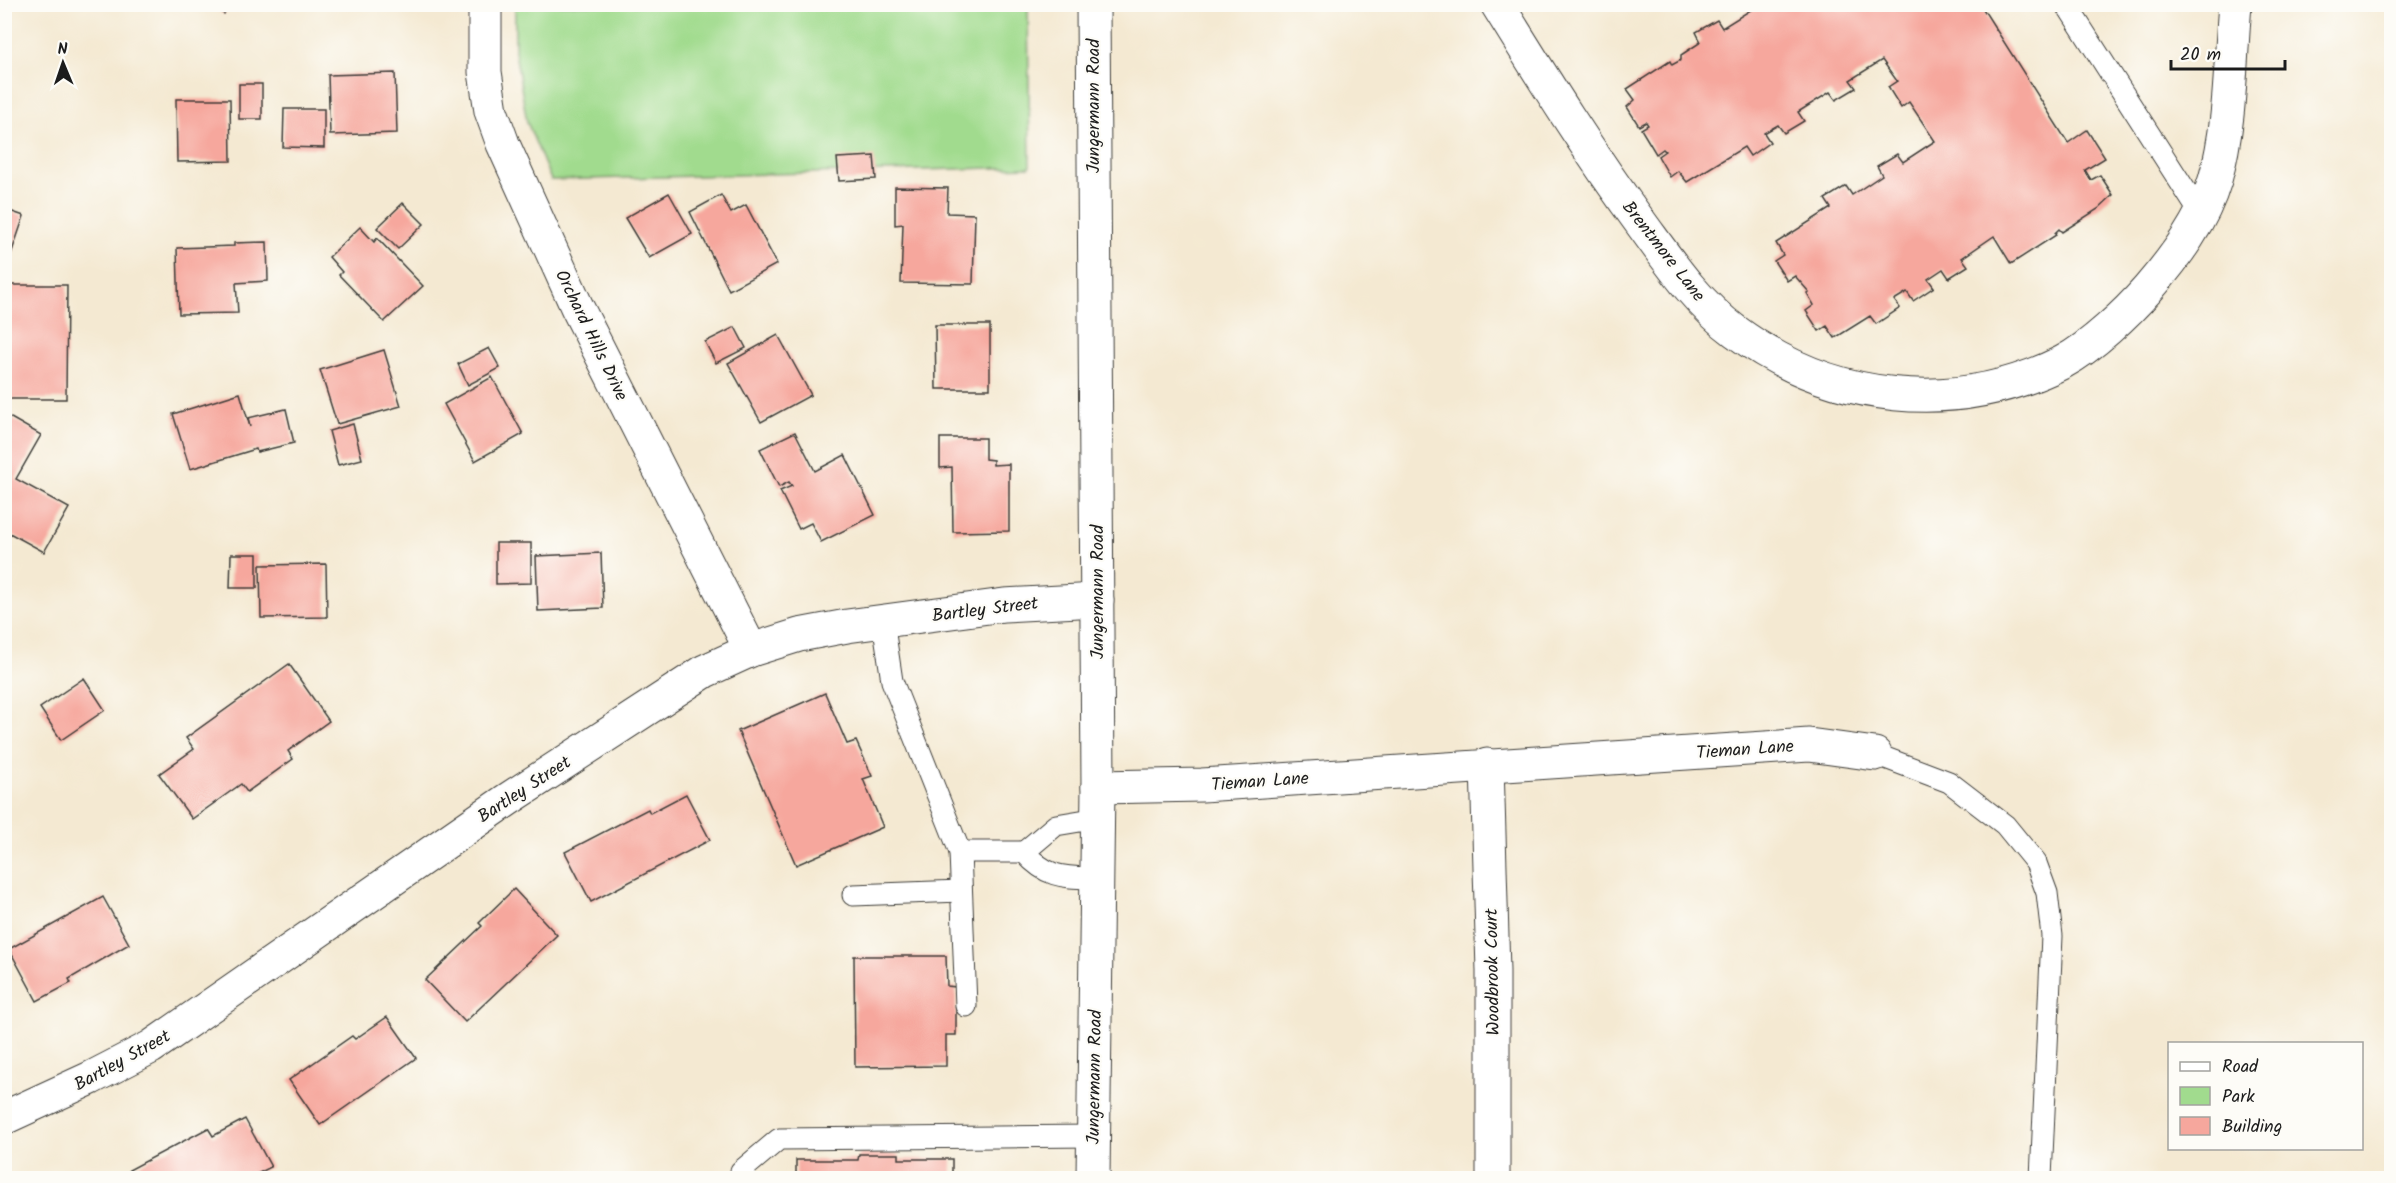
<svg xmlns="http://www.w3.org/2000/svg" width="2396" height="1183" viewBox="0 0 2396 1183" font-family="Kalam,sans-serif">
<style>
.green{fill:#a1db8e;stroke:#5e7c55;stroke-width:1.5}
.building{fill:#f6a79d}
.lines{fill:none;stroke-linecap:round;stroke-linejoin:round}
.lane-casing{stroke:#3c3b37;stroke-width:23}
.street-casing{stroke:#3c3b37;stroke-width:35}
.primary-casing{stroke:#3c3b37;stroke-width:35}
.lane{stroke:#fff;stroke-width:21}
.street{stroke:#fff;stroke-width:33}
.primary{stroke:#fff;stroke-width:33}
.labels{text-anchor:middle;stroke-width:4.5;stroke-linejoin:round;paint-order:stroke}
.street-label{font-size:18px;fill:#1c1c1c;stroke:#fdfcf7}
</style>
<rect width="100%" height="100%" fill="#fdfcf7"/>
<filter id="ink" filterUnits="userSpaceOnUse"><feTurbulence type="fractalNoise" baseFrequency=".0167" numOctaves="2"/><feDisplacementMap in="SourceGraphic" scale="12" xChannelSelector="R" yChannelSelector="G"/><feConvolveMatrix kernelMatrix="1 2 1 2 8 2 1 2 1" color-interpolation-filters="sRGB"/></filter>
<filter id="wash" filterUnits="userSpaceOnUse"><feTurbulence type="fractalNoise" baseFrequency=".008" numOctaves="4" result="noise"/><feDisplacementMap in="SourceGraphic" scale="24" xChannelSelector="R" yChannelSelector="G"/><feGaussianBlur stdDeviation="1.35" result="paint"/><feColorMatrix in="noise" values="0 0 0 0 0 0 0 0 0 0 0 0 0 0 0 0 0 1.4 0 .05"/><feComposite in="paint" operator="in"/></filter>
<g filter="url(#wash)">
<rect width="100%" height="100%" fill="#f4e9d2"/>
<!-- green -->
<polygon class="green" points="515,5 1028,5 1030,167 551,180 527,122 515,52"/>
<g id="blocks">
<!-- building -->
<g class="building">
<polygon points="208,4 230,4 224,14"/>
<polygon points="1752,4 1980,4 2068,143 2087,130 2105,158 2085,170 2091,180 2100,175 2113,195 2098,209 2062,232 2059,229 2055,233 2056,235 2011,264 1994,236 1962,258 1968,266 1949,278 1943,269 1928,279 1934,287 1913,301 1907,292 1894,300 1900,308 1876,324 1870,316 1835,338 1827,326 1819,331 1806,311 1814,305 1807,293 1809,292 1795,276 1787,281 1774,261 1783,255 1776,243 1831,208 1825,199 1846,186 1852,195 1882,175 1877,166 1897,154 1903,162 1935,141 1909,102 1901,108 1888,87 1897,81 1882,60 1850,80 1856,88 1836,100 1830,92 1798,112 1804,121 1784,133 1778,125 1764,133 1770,142 1750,156 1744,147 1687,182 1678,171 1670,177 1658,156 1665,151 1663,149 1656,154 1641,129 1648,125 1646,122 1639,126 1627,107 1635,100 1627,89 1670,61 1672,65 1681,60 1681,55 1701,42 1696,32 1717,20 1722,28 1754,8"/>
<polygon points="395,73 397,133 330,135 328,75"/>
<rect x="239" y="84" width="23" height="35"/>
<polygon points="176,99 230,99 231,161 177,162"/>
<polygon points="284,109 324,109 324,148 283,147"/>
<polygon points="874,156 876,179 839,181 837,158"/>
<polygon points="895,187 948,188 947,213 975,214 973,284 901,283 903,224 895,225"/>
<polygon points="669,193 692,234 649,258 625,218"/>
<polygon points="721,195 731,213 746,205 777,264 729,290 690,212"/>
<polygon points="403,203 424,224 398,249 377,228"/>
<polygon points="4,209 24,216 5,272 4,272"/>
<polygon points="360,227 374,242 377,238 423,286 384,322 339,275 342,272 329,257"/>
<polygon points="267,242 268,281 236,283 238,313 179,314 177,248 234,246 234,243"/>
<polygon points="8,285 67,285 66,399 4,399"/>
<polygon points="935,325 990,325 990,389 936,389"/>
<polygon points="735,327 746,348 716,363 705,342"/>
<polygon points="778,335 811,395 761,422 728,363"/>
<polygon points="489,348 500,368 468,385 458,364"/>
<polygon points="384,350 401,406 337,424 320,370"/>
<polygon points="492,377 523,434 475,461 444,404"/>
<polygon points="240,393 250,427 248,418 286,409 294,443 257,452 256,449 190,469 173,414"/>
<polygon points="4,414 41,435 16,479 69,508 44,552 4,530"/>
<polygon points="353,424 362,459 338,465 329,431"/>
<polygon points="795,432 815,471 845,455 875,515 821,542 811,523 799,529 780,491 792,486 789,482 779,487 760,449"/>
<polygon points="940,438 985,438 985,459 993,460 993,465 1009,464 1009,531 953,532 952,467 940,468"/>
<polygon points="496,543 531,543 531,583 496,584"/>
<polygon points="601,553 603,608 538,611 536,556"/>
<polygon points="231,554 257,554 257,588 230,588"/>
<polygon points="326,564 327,617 261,618 260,565"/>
<polygon points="289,664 329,721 288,751 293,759 247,792 241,784 192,819 159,774 194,749 186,738"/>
<polygon points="84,678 105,710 61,740 40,708"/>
<polygon points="825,693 847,744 856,741 872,776 863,779 883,827 796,865 738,731"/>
<polygon points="686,794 710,840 591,902 565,852 648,809 650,813"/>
<polygon points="514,889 557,935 465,1022 425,980 482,926 479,923"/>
<polygon points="103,897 129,944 69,979 71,983 37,1001 9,949"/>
<polygon points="854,956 946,956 947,986 956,987 956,1035 946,1035 946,1066 855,1067"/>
<polygon points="387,1017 416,1058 320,1125 289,1080 352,1036 355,1039"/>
<polygon points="245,1119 271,1167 249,1178 134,1178 129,1170 208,1128 213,1136"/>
<polygon points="859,1154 899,1154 899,1159 952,1159 952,1178 796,1178 796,1160 858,1160"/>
</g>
</g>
</g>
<g filter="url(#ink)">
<use href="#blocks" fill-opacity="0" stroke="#3c3b37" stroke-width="1.5"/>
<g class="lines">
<defs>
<g id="lane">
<polyline points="2066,4 2200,213"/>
<path d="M883 621 892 681 960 852H1024C1048 879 1064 877 1097 878"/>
<polyline points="1875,754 1949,782 2005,825 2036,863 2047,893 2052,936 2041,1178"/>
<polyline points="960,852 966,1006"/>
<polyline points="1024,852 1056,825 1098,818"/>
<polyline points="853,895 961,891"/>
<polyline points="741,1178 741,1171 779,1139 1093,1136"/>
</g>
<g id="street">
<polyline points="485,4 485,72 491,111 503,144 577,307 751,650"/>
<path d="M1497 4C1544 80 1590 154 1643 226 1670 263 1697 303 1735 331 1832 403 1955 416 2063 362 2091 347 2127 313 2148 289 2175 258 2203 221 2215 180 2231 124 2230 62 2235 4"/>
<polyline points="1487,765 1493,971 1493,1178"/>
<polyline points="1098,787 1202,785 1809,745 1875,754"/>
<polyline points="4,1118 91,1078 151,1047 507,800 705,671 751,650 799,635 847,626 1004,605 1097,600"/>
</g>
<polyline id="primary" points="1093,4 1098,787 1093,1178"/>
</defs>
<!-- lane casing -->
<use href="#lane" class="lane-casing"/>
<!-- street casing -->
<use href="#street" class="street-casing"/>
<!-- primary casing -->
<use href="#primary" class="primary-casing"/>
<!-- lane -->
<use href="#lane" class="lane"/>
<!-- street -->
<use href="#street" class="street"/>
<!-- primary -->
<use href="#primary" class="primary"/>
</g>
</g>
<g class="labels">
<!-- street labels -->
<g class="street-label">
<text transform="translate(1093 106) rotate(-90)" y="6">Jungermann Road</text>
<text transform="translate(1664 251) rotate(52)" y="6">Brentmore Lane</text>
<text transform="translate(592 335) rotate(64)" y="6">Orchard Hills Drive</text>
<text transform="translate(1097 592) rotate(-90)" y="6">Jungermann Road</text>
<text transform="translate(985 609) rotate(-7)" y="6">Bartley Street</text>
<text transform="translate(1745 749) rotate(-4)" y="6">Tieman Lane</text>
<text transform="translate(1260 781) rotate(-4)" y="6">Tieman Lane</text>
<text transform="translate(524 789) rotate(-33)" y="6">Bartley Street</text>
<text transform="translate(1492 972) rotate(-91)" y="6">Woodbrook Court</text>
<text transform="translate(122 1060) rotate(-29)" y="6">Bartley Street</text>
<text transform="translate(1094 1077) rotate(-89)" y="6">Jungermann Road</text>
</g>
</g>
<!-- margin -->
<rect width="2396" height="1183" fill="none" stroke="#fdfcf7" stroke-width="24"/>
<!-- legend -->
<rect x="2168" y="1042" width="195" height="108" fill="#fdfcf7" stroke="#a3a29f" stroke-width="1.5"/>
<rect x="2180" y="1062" width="30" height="9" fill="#ffffff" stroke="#a3a29f" stroke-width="1.5"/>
<text x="2222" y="1072" font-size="18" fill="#1c1c1c">Road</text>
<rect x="2180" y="1087" width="30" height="18" fill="#a1db8e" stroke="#a3a29f" stroke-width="1.5"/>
<text x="2222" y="1102" font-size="18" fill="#1c1c1c">Park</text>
<rect x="2180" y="1117" width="30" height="18" fill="#f6a79d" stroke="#a3a29f" stroke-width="1.5"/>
<text x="2222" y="1132" font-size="18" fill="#1c1c1c">Building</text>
<!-- north arrow -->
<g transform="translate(63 63) rotate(358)" stroke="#fdfcf7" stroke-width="4.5" paint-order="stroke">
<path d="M0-4.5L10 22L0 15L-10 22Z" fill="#1c1c1c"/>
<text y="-9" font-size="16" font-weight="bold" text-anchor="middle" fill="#1c1c1c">N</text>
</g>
<!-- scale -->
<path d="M2171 60v9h114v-9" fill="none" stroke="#1c1c1c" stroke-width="3"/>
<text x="2180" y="60" font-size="18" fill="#1c1c1c" stroke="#fdfcf7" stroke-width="4.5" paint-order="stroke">20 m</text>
</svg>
